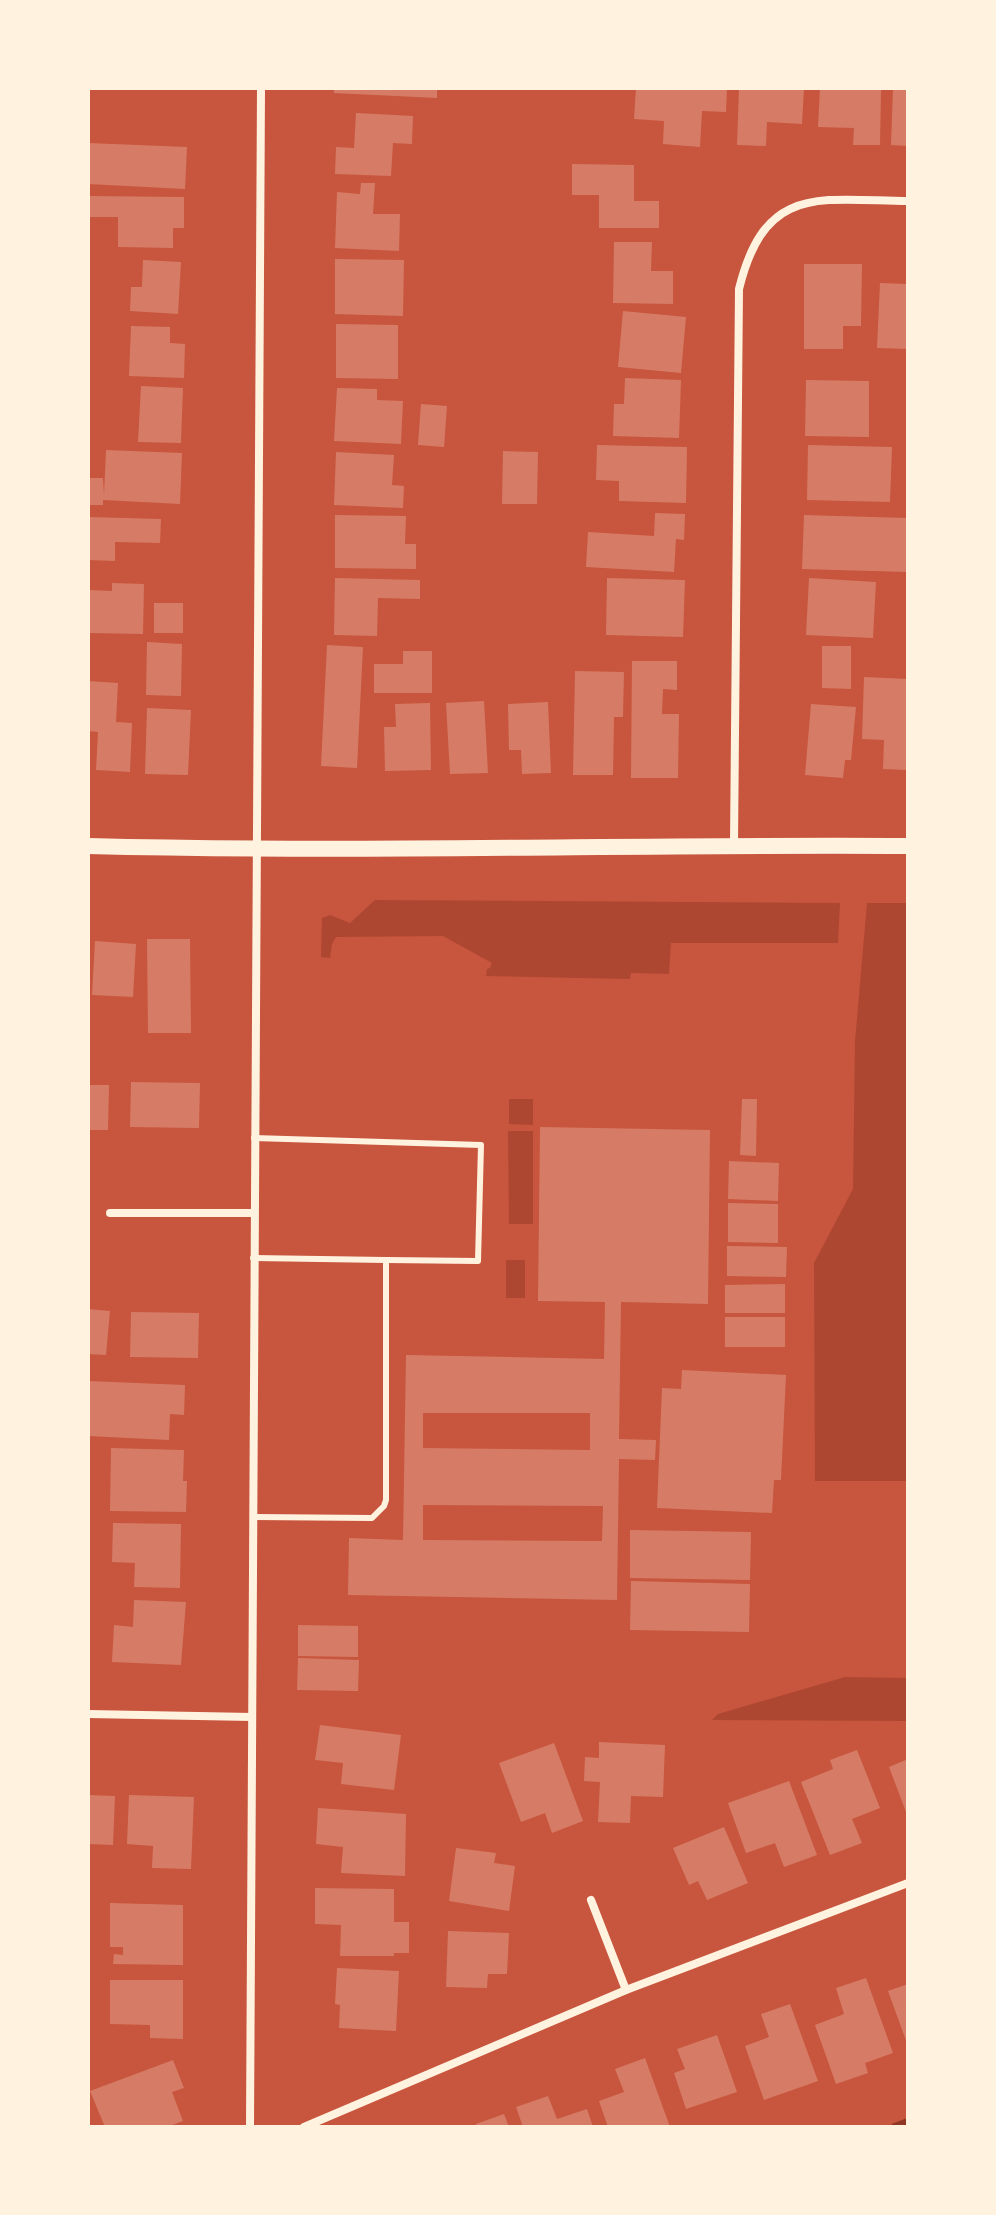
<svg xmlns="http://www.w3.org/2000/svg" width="996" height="2215" viewBox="0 0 996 2215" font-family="'Noto Serif',serif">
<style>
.green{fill:#ae4732}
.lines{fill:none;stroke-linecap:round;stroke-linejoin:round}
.stream{stroke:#8f3625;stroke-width:8}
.building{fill:#d67c66;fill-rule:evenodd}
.service{stroke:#fff3e0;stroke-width:6}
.minor{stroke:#fff3e0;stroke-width:8}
.secondary{stroke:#fff3e0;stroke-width:16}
</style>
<rect width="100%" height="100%" fill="#c8553d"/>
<!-- green -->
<g class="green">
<polygon points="375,900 840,903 838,943 671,943 669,974 631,973 630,979 486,976 487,969 490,968 492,963 443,936 336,937 332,944 330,958 321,957 322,918 330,915 350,923"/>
<polygon points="867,903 908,903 908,1481 815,1481 814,1263 853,1189 855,1041"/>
<polygon points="509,1099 533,1099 533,1125 509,1124"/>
<polygon points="508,1131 533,1131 533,1224 509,1224"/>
<rect x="506" y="1260" width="19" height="38"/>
<polygon points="845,1677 908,1678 908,1721 712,1720 718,1714"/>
</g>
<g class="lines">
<!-- stream -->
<polyline class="stream" points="895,2127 908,2122"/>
</g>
<!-- building -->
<g class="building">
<polygon points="334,88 437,88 437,98 334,93"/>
<polygon points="636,88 727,88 726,112 702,111 700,147 663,144 664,121 634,119"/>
<polygon points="739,88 804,88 802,124 767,122 766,146 737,145"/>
<polygon points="893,88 908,88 908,146 891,145"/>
<polygon points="820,89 881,90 880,145 853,145 854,128 818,127"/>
<polygon points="356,113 413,116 412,144 393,143 391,176 335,174 336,147 354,148"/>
<polygon points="88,143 187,147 185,189 88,184"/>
<polygon points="572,164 634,165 634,201 659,201 659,228 599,228 599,195 572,195"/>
<polygon points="361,183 375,183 373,214 400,214 399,251 335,248 337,192 360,194"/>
<polygon points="88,196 184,197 184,228 173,228 173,248 118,247 118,217 88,217"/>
<polygon points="614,242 652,242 651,271 673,271 673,304 613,303"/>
<polygon points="335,259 404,260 403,316 335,314"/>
<polygon points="143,260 181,262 178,314 130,311 131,287 142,287"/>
<polygon points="804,264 862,264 861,326 843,326 843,349 804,349"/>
<polygon points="880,283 908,284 908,349 877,348"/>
<polygon points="623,311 686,317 681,373 618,367"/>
<polygon points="336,324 398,325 398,379 336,378"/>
<polygon points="131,326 170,327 170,343 185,344 184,378 129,376"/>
<polygon points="625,378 681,380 679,438 613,436 614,404 624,404"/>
<polygon points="806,380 869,381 869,437 805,436"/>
<polygon points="141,386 183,388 181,443 138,442"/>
<polygon points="337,388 377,389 377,400 403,401 401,444 334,441"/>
<polygon points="421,404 447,406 444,447 418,445"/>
<polygon points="597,445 687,447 686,503 619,501 619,481 596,480"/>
<polygon points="808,445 892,447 890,502 807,500"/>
<polygon points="106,450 182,453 180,504 103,500 103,505 88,505 88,478 103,478 104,495"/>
<polygon points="503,451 538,452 537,504 502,504"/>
<polygon points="336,452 394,455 392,485 404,486 403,508 334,505"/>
<polygon points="655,513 685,514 684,540 676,539 674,572 586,567 588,532 654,536"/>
<polygon points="335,515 406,516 405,544 416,544 416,569 335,568"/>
<polygon points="804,515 908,518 908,572 802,569"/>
<polygon points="88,517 161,519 160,543 115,542 115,561 88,560"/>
<polygon points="335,578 420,580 420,599 378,598 377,636 334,635"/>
<polygon points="607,578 685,580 683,637 606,635"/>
<polygon points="809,578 876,582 873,638 806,635"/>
<polygon points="112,583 144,584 143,634 88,633 88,590 112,591"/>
<rect x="154" y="603" width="29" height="30"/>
<polygon points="147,642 182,644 181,696 146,695"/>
<polygon points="327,645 363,647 357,768 321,766"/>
<polygon points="822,646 851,646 851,689 822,688"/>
<polygon points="403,651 432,651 432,693 374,693 374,664 403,664"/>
<polygon points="632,661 677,661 677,690 663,689 662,714 679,714 678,778 631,778"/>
<polygon points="575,671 624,672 623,717 614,717 613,775 573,775"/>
<polygon points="864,677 908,679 908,770 883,769 884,740 862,739"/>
<polygon points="88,681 118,683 116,722 132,723 130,772 96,770 98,732 88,731"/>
<polygon points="484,701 488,773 450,774 446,703"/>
<polygon points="548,702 551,773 522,774 521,750 509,750 508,704"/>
<polygon points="430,703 431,770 385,771 384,727 396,727 395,704"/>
<polygon points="811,704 856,707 851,760 845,760 843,778 805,775"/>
<polygon points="147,708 191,710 188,775 145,774"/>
<polygon points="147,939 190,939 191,1033 148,1033"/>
<polygon points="95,941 136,944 133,997 92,995"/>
<polygon points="131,1082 200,1083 199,1128 130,1127"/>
<polygon points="88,1085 109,1085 108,1130 88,1130"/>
<polygon points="742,1099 757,1099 756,1156 740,1155"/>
<path d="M540 1127 710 1130 708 1304 621 1302 619 1439 656 1440 655 1460 619 1459 617 1600 348 1595 349 1538 403 1540 406 1355 604 1359 605 1302 538 1301ZM423 1413H590V1450L423 1448ZM423 1505 603 1506 602 1541 423 1540Z"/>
<polygon points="729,1161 779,1163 778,1201 728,1199"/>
<polygon points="728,1203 778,1204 778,1243 728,1242"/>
<polygon points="727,1246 787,1247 786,1277 727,1276"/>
<polygon points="785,1284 785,1313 725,1313 725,1285"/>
<polygon points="88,1309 110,1311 106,1355 88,1354"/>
<polygon points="131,1312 199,1313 198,1358 130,1357"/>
<rect x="725" y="1317" width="60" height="30"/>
<polygon points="682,1370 786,1375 781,1480 774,1480 772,1513 657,1508 662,1388 681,1389"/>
<polygon points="88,1381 185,1385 184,1415 170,1414 169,1440 88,1436"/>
<polygon points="111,1448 184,1450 183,1481 187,1481 186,1512 110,1511"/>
<polygon points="113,1523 181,1524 180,1588 134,1587 135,1563 112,1562"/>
<polygon points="630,1530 751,1532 750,1580 630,1578"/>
<polygon points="631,1581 750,1584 749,1632 630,1630"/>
<polygon points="134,1600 186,1602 181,1665 112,1662 114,1625 133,1627"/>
<polygon points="298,1625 358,1626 358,1657 298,1656"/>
<polygon points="298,1658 359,1660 358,1691 297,1690"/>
<polygon points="320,1725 401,1735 394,1790 341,1784 343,1763 315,1760"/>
<polygon points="599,1742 665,1745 663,1797 631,1796 630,1823 598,1822 600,1782 584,1781 585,1757 599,1758"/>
<polygon points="554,1743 583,1821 552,1833 545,1813 521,1822 499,1763"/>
<polygon points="857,1750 880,1808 852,1819 862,1843 830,1855 801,1782 833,1769 830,1760"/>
<polygon points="908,1759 908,1817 889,1767"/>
<polygon points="789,1781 817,1855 784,1867 775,1843 746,1853 728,1803"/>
<polygon points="88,1795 115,1796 113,1845 88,1844"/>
<polygon points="129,1795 194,1797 191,1869 152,1868 153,1846 127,1844"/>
<polygon points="318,1808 406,1814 405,1876 341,1873 343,1847 316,1844"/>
<polygon points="724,1827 748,1883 707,1900 698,1881 689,1885 673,1848"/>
<polygon points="456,1848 496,1853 494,1863 515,1866 509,1911 449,1901"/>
<polygon points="315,1888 394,1889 394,1922 409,1922 409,1953 394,1953 394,1956 340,1956 341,1925 315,1924"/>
<polygon points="110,1903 183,1905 183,1965 113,1964 114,1954 123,1955 123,1947 110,1947"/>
<polygon points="448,1931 509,1933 507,1974 488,1974 487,1988 446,1987"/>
<polygon points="337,1968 399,1971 396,2031 339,2028 340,2005 335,2004"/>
<polygon points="866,1978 893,2053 865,2063 868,2073 836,2084 815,2025 844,2014 836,1988"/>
<polygon points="110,1980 183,1980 183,2039 150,2038 150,2025 110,2024"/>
<polygon points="908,1984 908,2046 888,1991"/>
<polygon points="790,2004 818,2081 764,2100 745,2046 769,2037 761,2014"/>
<polygon points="717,2035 737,2092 686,2109 674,2073 685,2069 677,2049"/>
<polygon points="645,2058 670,2127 608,2127 599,2101 624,2092 615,2069"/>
<polygon points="173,2060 184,2088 172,2092 183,2121 167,2127 105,2127 90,2091"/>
<polygon points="548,2096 557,2119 587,2109 593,2127 523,2127 516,2107"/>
<polygon points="504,2114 509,2127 477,2127 476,2124"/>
</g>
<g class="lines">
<!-- service -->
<g class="service">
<polyline points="254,1138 481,1145 478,1261 386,1260"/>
<polyline points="253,1517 372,1518 384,1506 386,1500 386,1260 253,1258"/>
</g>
<!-- minor -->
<g class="minor">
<path d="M734 844 739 289C765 184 818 200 908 201"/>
<polyline points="110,1213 253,1213"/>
<polyline points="88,1714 252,1717"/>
<polyline points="591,1900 626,1990"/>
<polyline points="250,2127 261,88"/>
<polyline points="304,2127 626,1990 908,1883"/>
</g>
<!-- secondary -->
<path class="secondary" d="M88 846C361 853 635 844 908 846"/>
</g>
<!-- border -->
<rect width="996" height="2215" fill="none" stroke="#fff3e0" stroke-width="180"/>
</svg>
